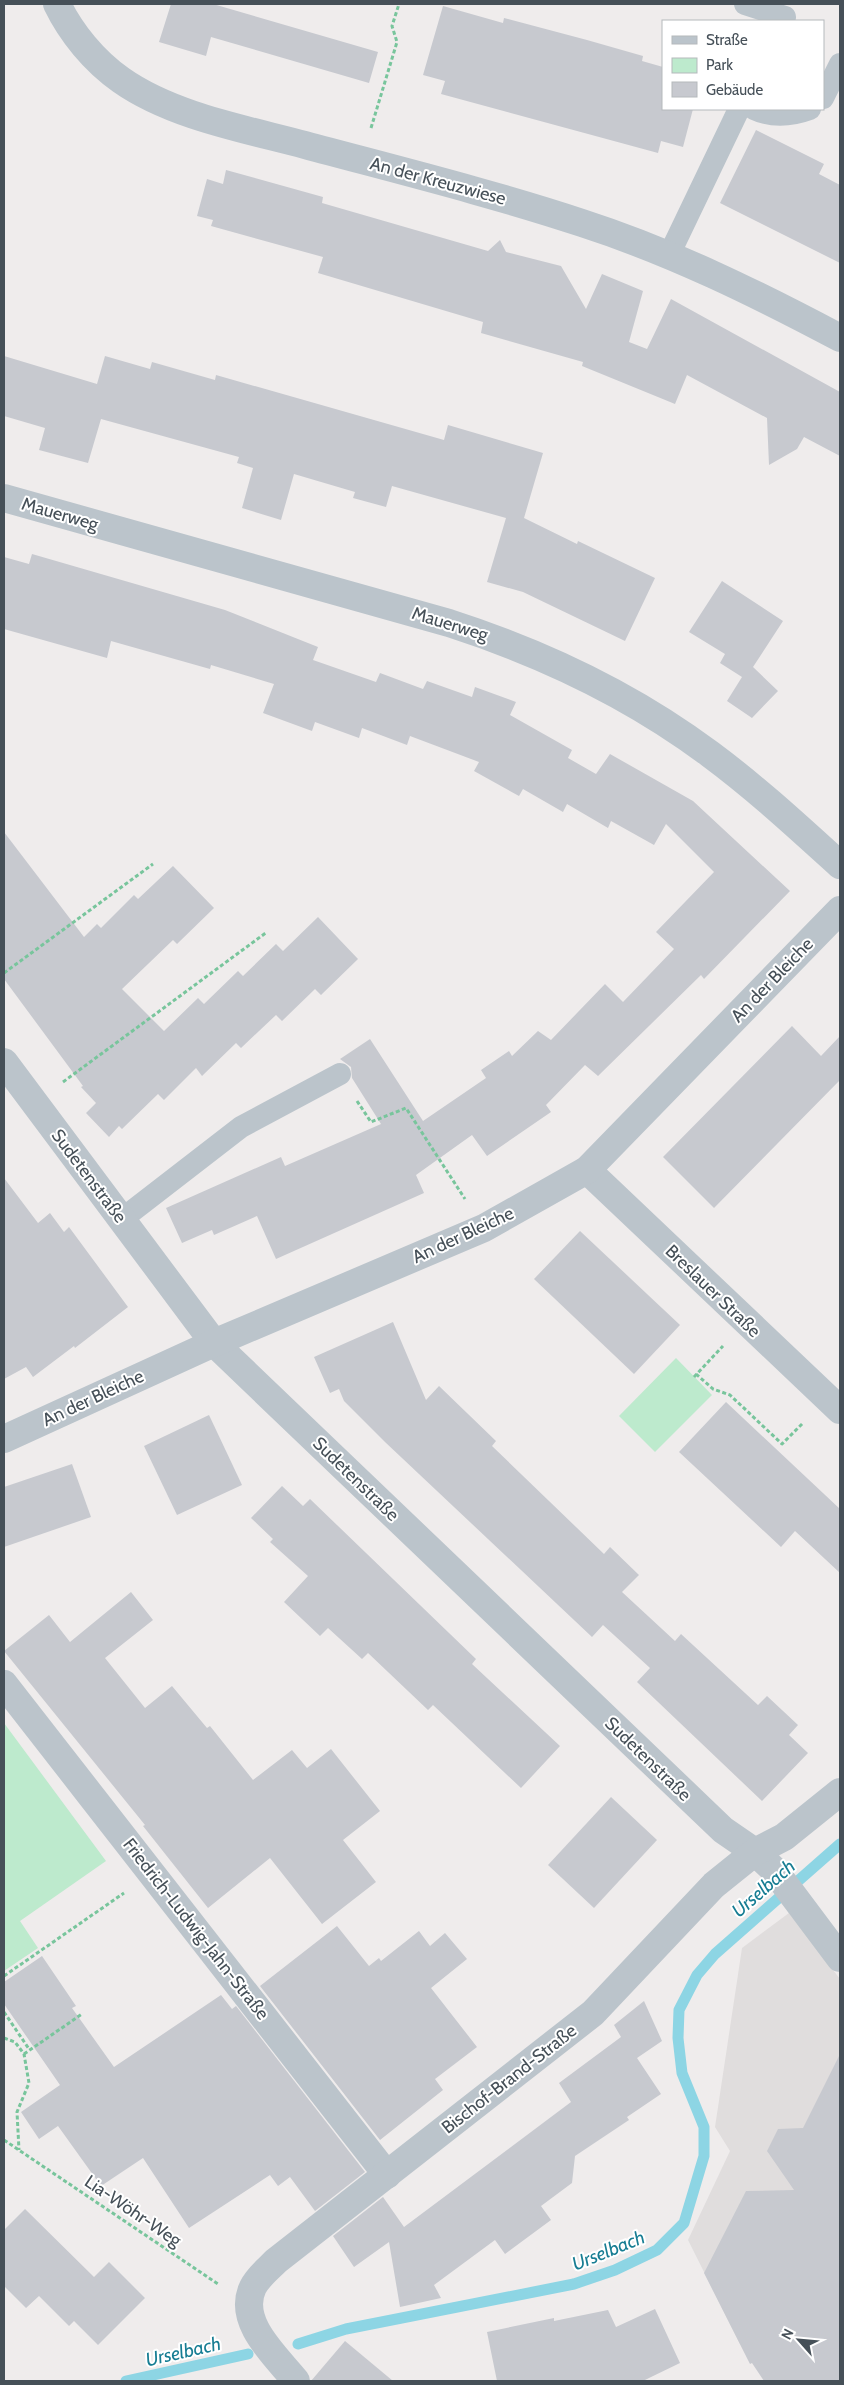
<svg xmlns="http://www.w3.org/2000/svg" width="844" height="2385" viewBox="0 0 844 2385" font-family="Cabin,sans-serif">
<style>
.education{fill:#e0dddd}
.green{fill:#bdeacd}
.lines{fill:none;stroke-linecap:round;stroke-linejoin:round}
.stream{stroke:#8dd5e4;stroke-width:11}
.building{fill:#c7c9cf}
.path{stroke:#78c59c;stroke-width:3;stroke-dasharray:4 2.5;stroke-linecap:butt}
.service{stroke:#bbc4cb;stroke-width:22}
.minor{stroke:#bbc4cb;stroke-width:28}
.labels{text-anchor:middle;stroke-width:4;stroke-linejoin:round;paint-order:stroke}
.street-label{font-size:18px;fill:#465058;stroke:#fff}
.water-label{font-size:19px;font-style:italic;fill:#177d93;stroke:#fff}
</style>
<rect width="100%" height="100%" fill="#efecec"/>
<!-- education -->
<polygon class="education" points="789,1913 840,1979 840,2277 740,2344 688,2240 730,2151 715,2127 742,1948"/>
<!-- green -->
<g class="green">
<polygon points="676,1358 712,1395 655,1452 619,1416"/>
<polygon points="4,1723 106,1861 20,1921 38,1948 4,1971"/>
</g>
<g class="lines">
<!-- stream -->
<g class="stream">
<polyline points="298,2344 346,2329 574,2284 615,2270 657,2250 684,2223 704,2156 704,2127 682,2073 678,2038 679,2010 697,1975 715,1954 840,1844"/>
<polyline points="126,2381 248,2354"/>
</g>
</g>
<!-- building -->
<g class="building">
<polygon points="171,4 213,4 378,52 369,83 211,37 206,56 159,42"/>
<polygon points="443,6 503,23 504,18 587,40 643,56 642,61 663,67 663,109 693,109 683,147 661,141 658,153 441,94 445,81 423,75"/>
<polygon points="756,130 824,164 819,174 840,185 840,263 720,203"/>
<polygon points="226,170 323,197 322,203 488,251 500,240 506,252 561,266 586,309 602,274 643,291 629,342 647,349 671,299 840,392 840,456 804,437 797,449 769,465 767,418 687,375 675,404 582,366 583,362 481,333 483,322 318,273 323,257 211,226 213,220 197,216 207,179 223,184"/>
<polygon points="4,356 97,384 105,356 150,369 152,362 215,380 216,375 444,440 448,425 543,453 524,518 577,544 578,541 655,578 625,641 523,592 487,582 506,518 392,486 386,507 353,498 355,492 294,474 281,520 242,508 253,468 237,463 239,457 101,419 88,463 39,450 45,428 4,416"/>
<polygon points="32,554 225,610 318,647 313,660 376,682 380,673 423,689 427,681 472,697 475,687 516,702 510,715 572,750 568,758 596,774 610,754 693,801 790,891 704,979 701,975 598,1076 585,1065 546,1105 551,1112 487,1156 472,1135 416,1175 424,1193 276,1259 257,1216 214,1235 212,1230 182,1243 166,1208 281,1157 285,1166 381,1124 352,1078 351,1067 340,1059 370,1039 423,1121 486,1078 481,1070 509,1051 512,1056 538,1031 551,1040 605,984 623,1002 674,949 656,932 714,872 666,824 654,845 611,821 608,828 567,804 563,812 523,789 519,796 474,771 479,762 410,736 407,745 362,728 359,738 315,722 312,731 263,713 274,684 211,665 210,669 111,641 107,658 4,629 4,557 29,564"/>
<polygon points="722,581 783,621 753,667 778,691 752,718 727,701 742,677 720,663 725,654 689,632"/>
<polygon points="4,832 84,937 97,924 101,928 134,895 138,899 173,866 214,908 177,944 173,940 122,989 164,1031 198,998 204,1004 238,971 243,976 276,944 283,951 318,917 358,959 321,995 315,989 282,1021 276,1015 241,1048 236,1043 202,1076 196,1068 164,1100 158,1094 122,1129 119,1126 109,1137 86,1113 96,1103 81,1087 83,1086 4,979"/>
<polygon points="792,1026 821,1056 840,1036 840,1080 714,1208 663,1157"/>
<polygon points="4,1178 38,1223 50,1213 64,1232 69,1227 128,1307 75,1348 74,1346 33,1377 26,1367 4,1379"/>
<polygon points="580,1231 680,1325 634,1374 534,1279"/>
<polygon points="393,1322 426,1400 439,1386 496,1441 492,1446 604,1554 610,1547 639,1575 622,1592 675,1641 681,1634 758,1705 767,1696 798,1725 789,1735 808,1753 762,1801 637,1682 650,1668 603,1625 592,1637 385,1442 344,1401 339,1389 330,1393 314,1357"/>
<polygon points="726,1402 840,1509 840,1573 795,1531 781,1547 679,1452"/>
<polygon points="209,1415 242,1485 177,1515 144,1446"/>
<polygon points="72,1464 91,1517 4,1547 4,1487"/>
<polygon points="282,1486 303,1506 310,1499 476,1659 472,1664 560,1746 521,1788 433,1705 428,1710 368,1653 362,1659 328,1628 320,1636 284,1602 308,1576 270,1542 273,1539 251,1518"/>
<polygon points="131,1592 153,1620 105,1658 145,1708 172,1686 207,1728 210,1726 253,1780 292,1750 307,1768 331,1749 380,1811 343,1840 376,1882 322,1924 270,1858 208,1908 143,1826 145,1825 4,1651 49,1615 70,1642"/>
<polygon points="611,1797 657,1840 594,1908 548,1865"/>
<polygon points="337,1926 369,1966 379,1958 381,1961 419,1931 430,1946 445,1933 467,1959 431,1988 477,2047 435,2079 443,2090 380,2140 260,1986"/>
<polygon points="42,1956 76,2006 72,2008 114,2067 221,1995 232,2009 236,2006 365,2172 315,2211 290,2177 278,2186 270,2175 189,2228 143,2158 101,2186 58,2126 39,2139 21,2112 60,2085 4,2004 4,1982"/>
<polygon points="644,2001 662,2041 637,2058 661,2094 627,2117 629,2120 575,2156 572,2183 541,2206 551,2220 505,2254 495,2240 434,2285 441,2298 400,2307 389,2242 354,2267 333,2236 383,2197 404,2227 571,2102 559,2083 621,2037 614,2025"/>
<polygon points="840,2054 840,2381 764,2381 752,2363 750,2364 704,2273 746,2191 794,2190 767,2151 778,2129 803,2128"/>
<polygon points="25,2209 94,2277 109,2262 145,2298 98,2345 74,2321 69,2326 39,2296 26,2308 4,2286 4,2230"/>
<polygon points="655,2309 680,2363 649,2378 643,2381 497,2381 487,2332 554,2318 554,2321 608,2310 616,2327"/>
<polygon points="345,2341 393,2381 311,2381"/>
</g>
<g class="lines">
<!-- path -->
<g class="path">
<polyline points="371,128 397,42 392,26 399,4"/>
<polyline points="4,973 153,864"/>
<polyline points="63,1082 267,932"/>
<polyline points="357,1101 371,1122 406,1108 465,1199"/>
<polyline points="696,1374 713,1389 730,1395 782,1444 803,1423"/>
<polyline points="694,1377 723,1346"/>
<polyline points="4,1976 124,1893"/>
<polyline points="4,2012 29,2049"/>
<polyline points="4,2038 15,2042 24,2054 29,2083 17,2112 19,2150"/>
<polyline points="24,2054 82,2014"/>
<polyline points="4,2140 218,2284"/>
</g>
<!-- service -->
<g class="service">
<polyline points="745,4 785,17 783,21"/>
<polyline points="823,98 840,64"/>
<path d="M754 109C773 118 791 116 810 109"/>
<polyline points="669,255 739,109"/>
<polyline points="122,1219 241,1127 340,1074"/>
</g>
<!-- minor -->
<g class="minor">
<path d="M57 4C71 33 94 61 121 80 172 116 245 129 305 145 398 170 491 193 582 223 672 252 757 294 840 338"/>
<path d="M4 498 449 623C542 653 631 695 710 754 756 788 798 827 840 865"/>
<polyline points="4,1062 214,1343 723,1830 755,1852 774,1870 840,1958"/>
<polyline points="587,1170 840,1410"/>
<polyline points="4,1439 214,1343 484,1228 587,1170 840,910"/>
<path d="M4 1684C131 1848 260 2010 387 2175"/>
<path d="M296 2381C277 2357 236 2322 253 2287 258 2277 268 2269 276 2261L593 2013 714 1885 755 1852 784 1837 840 1792"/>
</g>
</g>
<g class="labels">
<!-- street labels -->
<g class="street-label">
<text transform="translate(438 181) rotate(15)" y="6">An der Kreuzwiese</text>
<text transform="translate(60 514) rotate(16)" y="6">Mauerweg</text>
<text transform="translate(450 624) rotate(17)" y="6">Mauerweg</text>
<text transform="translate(772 980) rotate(-46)" y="6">An der Bleiche</text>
<text transform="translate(89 1176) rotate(53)" y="6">Sudetenstraße</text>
<text transform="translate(463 1235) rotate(-25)" y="6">An der Bleiche</text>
<text transform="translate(713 1291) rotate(44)" y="6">Breslauer Straße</text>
<text transform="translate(93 1398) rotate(-25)" y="6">An der Bleiche</text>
<text transform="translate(356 1479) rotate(44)" y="6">Sudetenstraße</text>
<text transform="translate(648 1759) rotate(44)" y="6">Sudetenstraße</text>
<text transform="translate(196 1929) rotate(52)" y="6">Friedrich-Ludwig-Jahn-Straße</text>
<text transform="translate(509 2079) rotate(-38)" y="6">Bischof-Brand-Straße</text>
<text transform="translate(133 2211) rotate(34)" y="6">Lia-Wöhr-Weg</text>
</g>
<!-- water labels -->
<g class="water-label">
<text transform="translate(763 1888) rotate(-41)" y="7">Urselbach</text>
<text transform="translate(608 2250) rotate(-22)" y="7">Urselbach</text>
<text transform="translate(183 2351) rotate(-13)" y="7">Urselbach</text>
</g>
</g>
<!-- border -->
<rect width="844" height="2385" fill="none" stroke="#465058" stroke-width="10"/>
<!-- legend -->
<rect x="662" y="20" width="162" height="90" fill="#ffffff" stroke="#b5b9bc"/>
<rect x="672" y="36" width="25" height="8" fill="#bbc4cb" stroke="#b5b9bc"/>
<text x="706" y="45" font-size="15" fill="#465058">Straße</text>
<rect x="672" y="58" width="25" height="15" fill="#bdeacd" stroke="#b5b9bc"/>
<text x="706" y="70" font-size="15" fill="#465058">Park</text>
<rect x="672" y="82" width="25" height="15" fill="#c7c9cf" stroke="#b5b9bc"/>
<text x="706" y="95" font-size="15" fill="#465058">Gebäude</text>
<!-- north arrow -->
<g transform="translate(799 2340) rotate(297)" stroke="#ffffff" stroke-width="4" paint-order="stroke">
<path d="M0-4L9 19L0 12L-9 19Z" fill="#465058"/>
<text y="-8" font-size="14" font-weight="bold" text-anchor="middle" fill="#465058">N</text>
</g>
</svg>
